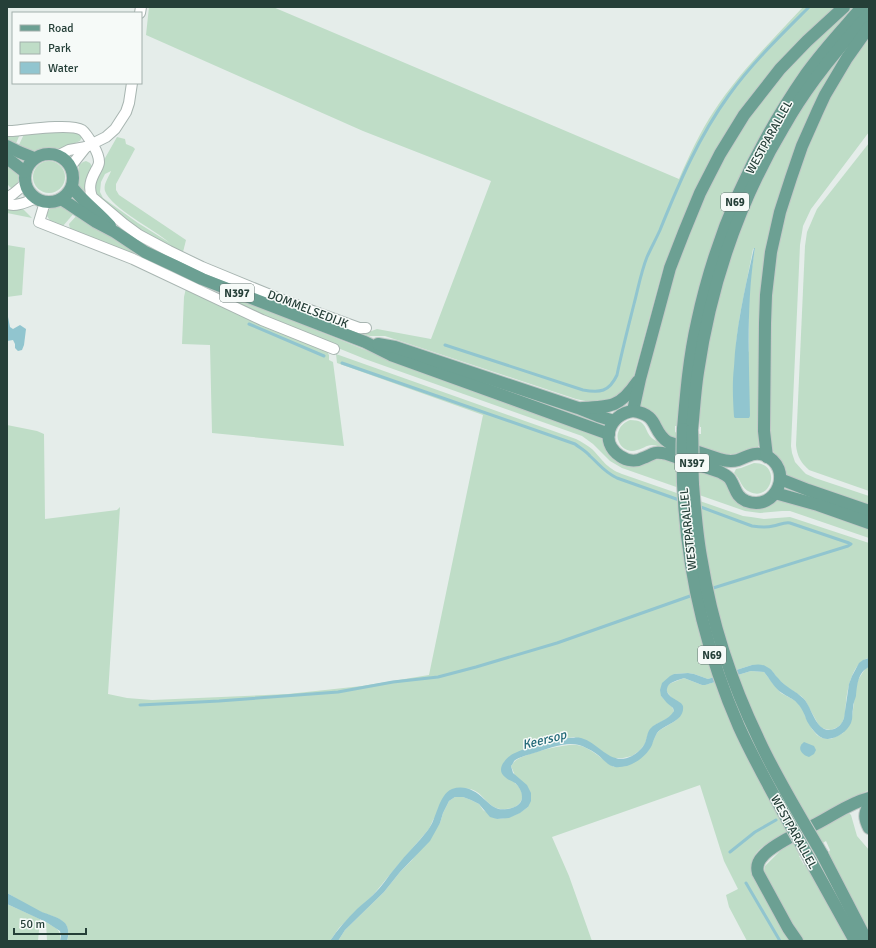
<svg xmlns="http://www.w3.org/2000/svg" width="876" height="948" viewBox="0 0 876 948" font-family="Signika,sans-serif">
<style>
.green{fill:#bfddc7;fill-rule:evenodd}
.water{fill:#91c5cf}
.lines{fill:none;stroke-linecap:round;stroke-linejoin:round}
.stream{stroke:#91c5cf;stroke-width:3}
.minor-casing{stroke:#a8b5b1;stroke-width:12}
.major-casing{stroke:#c2c9c7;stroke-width:14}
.minor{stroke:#fff;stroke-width:10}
.major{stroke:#6ca093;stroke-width:12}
.major-bridge-casing{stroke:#c2c9c7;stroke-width:14;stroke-linecap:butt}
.major-bridge{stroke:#6ca093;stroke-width:12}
.labels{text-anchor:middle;stroke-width:3;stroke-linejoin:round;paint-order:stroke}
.shield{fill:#f6faf8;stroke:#647772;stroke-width:1}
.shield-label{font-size:11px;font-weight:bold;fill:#253f38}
.street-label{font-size:12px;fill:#253f38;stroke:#f6faf8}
.water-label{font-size:13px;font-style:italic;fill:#226978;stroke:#f6faf8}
</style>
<rect width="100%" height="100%" fill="#e5edea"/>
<!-- green -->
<g class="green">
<path d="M149 7H273L679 179C689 156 700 132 714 111 739 73 772 40 803 7H840L764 84 670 253 663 268 634 375 629 386 611 401 590 402 576 399 385 336H370L344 329 166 256 137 239 108 218 138 236 366 333 377 329 431 339 491 181 363 131 146 35Z"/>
<path d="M848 7H857L778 111 684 385 677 426H675V432L677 433 701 434V427H700L699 393 712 312 744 213 795 115 846 45 851 47 778 210 760 444 757 448C746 451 735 455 723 455L671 438 639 406 673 273 719 161 769 87ZM755 248 751 273 749 299V352L736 343 740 315 753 249Z"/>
<path d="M869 32V132L811 209 803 226 800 245 791 446 792 453 795 462 803 471 806 474 815 478 869 496V508L788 478C785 474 785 470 783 466 779 458 772 452 769 443L767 332 778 235 813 127Z"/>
<polygon points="78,130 82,137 80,141 61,149 45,148 33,151 18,147 25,132"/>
<polygon points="7,134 20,134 15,146 7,142"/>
<path d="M117 137 125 139 126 144 133 147 135 149 116 184V190L119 195 186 240 183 252 200 263 153 239 97 198 92 181ZM111 171C109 177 103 184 105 191 111 208 155 230 170 243L138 223 103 198 100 192 101 182 105 174Z"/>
<path d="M869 143V491L809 470C801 463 797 456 796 445L805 246 807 232 817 209Z"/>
<polygon points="86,161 90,163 93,168 87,199 78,186 79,165 83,162"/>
<circle cx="49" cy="177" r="16"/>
<polygon points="7,165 19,175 18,182 13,190 7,184"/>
<path d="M56 206H64L75 212 63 226 51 222 47 216C47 210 51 207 56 206Z"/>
<polygon points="21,207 32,218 7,213 7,209"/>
<polygon points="78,214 97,228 136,253 231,296 368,351 601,437 606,448 651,460 662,459 716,475 726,482 731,493 773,502 777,501 785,500 869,527 869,538 790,511 782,511 760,513 745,511 622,468 610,461 593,444 582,436 365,359 264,318 70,229 69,224"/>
<polygon points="7,245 25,248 22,295 7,297"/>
<polygon points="186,288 326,350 329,355 329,360 333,362 344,446 212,433 210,345 182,344 184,297"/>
<path d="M336 354 576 439C582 442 587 445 592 449 603 460 606 468 622 474L743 516 751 517 764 519 790 517 869 543V658C853 661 847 689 846 703 845 708 846 713 844 718L842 723 838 727 831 730 825 729 822 728 818 724 805 700 801 696 788 688 778 679 772 671 752 665 708 679 694 674 688 673 674 674 661 696C665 701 672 705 674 711L672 715 668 718 655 725 648 734 645 744 639 751 632 756 623 758H612L574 737 550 741 526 749 504 762C507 768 510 775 514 781 516 786 515 782 518 786 524 793 524 802 515 807 512 808 509 809 506 809 487 811 485 792 470 789 466 788 461 788 457 788L433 820 429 829 397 866 374 894 357 910 339 928 330 941H67C69 936 69 930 66 925 62 918 48 915 41 912 29 907 18 899 7 893V425L37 431 44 434 45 519 117 510 120 507 108 694 127 698 152 700 288 694 362 686 429 675 483 415 337 363Z"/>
<polygon points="419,360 604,423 603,427"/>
<path d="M630 420C649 420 643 431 653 439 657 442 663 444 668 446L667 449C662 448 657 445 652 445 646 445 643 449 637 450 630 453 622 449 619 442 617 438 617 434 619 430 621 425 625 422 630 420Z"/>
<path d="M754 463C782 463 772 502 750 492 741 489 741 479 734 473L736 469 741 468Z"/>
<path d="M869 667V701H868L869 713V790L819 815 762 847C755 853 753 858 752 866L793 941H747L729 907 726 895 738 889 724 861 700 785 552 837 569 876 592 941H338L345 930 384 892 400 872 412 860 440 823 443 813 449 801 455 797H463L471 800 479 804 483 810 497 819C510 818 517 815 528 807L511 766C512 765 514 762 515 761 523 754 566 743 577 745 591 747 602 760 614 767L648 751 657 733 660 730 675 721 679 717 673 699 667 692V687L669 684 684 678 702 685 708 684 751 671 764 672 774 685 781 693 794 700 798 703 804 712 805 716 812 729 817 735 822 738 831 739 843 733 852 717 856 687 858 680 863 672 866 668Z"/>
<polygon points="849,813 851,815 857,836 869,850 869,938 828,855 830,854 829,852 830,850 826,841 799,856 804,865 806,864 809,866 808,869 810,873 812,872 853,941 800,941 767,882 764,872 765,866 781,850 829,823"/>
<polygon points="7,904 40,919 38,941 7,941"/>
<path d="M46 922C55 928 62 929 60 941H47Z"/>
</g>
<!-- water -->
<g class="water">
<path d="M754 248H755C746 304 749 360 750 416L749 418H735L734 417C733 400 732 384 734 367 736 327 745 288 754 248Z"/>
<polygon points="7,316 8,317 10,327 13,329 20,325 26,329 24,345 22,350 18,351 15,348 15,344 13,340 7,341"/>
<path d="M869 658V667C858 672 857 685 856 696 855 700 853 703 853 708 852 713 853 718 851 723 846 734 829 744 819 736 813 731 807 723 805 716 803 711 801 707 797 703 793 698 787 697 782 693 774 688 770 679 764 672L751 671 705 685H702L684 678C679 680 670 682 668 686 662 697 682 700 683 706 685 722 664 724 657 733 655 737 653 741 652 745 648 754 637 763 627 766 623 766 619 768 615 767 608 766 603 759 598 755 593 751 585 747 579 745 566 741 547 749 534 753 528 755 519 757 514 761 514 762 512 765 511 766L513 773 527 785 531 793V801L528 807 520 813 509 818 497 819 490 817 479 804 471 800 463 797H455L449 801 443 813 440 823 430 841 400 872 384 892 345 930 338 941H330C338 929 347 919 357 909 362 904 368 900 373 895 382 887 388 876 396 867 406 854 418 843 428 830 437 819 438 795 452 789 464 785 475 790 484 799 488 802 491 806 496 808 499 810 504 809 508 809 512 808 516 807 519 804 525 798 521 788 515 783 512 781 508 780 505 777 496 770 504 760 511 755 523 748 567 735 581 738 600 743 610 767 632 756 637 753 643 748 645 743 647 738 647 733 650 729 657 721 668 721 674 711L673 708 667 703 661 696 660 690 662 683 670 676 674 674 688 673 694 674 708 679 752 665C758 664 762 664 767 667 772 669 774 674 778 678 785 687 796 691 804 699 813 709 816 735 834 729 839 727 842 724 844 718L849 684 852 676 859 663 863 660Z"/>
<path d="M804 742 814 746 816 750 814 754 809 757C802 755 796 748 804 742Z"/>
<path d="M7 893C18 899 29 905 40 911 48 915 58 916 65 923 69 928 69 935 67 941H60L61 936 60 931 46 922 7 904Z"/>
</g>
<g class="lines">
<!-- stream -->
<g class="stream">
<polyline points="249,324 324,356"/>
<path d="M445 345 583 390C600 393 609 392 617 375 622 351 628 328 634 304 638 289 641 272 647 257 651 248 656 239 660 230 679 183 699 136 729 95 752 63 781 35 809 7"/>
<path d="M342 363 575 444C580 448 586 451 590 456 600 465 604 472 617 478L682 501"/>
<path d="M698 506 752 526C759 527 766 528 773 526 779 525 784 522 790 523L849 543 851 544 848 546 710 589"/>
<polyline points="140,705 219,701 338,692 393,682 438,677 476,667 557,643 693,595"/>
<polyline points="730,852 755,832 776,820"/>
<polyline points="746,883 780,941"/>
</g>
<defs>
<g id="minor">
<polyline points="140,13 141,7"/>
<path d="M7 131H11C24 130 71 123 82 130 86 133 90 140 93 145 96 150 99 156 99 162 99 165 97 168 96 170 91 179 88 187 92 197L124 224 139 235 169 251 202 267 285 301 359 328H366"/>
<polyline points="59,155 69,150 86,147 106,137 115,129 126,112 129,103 132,83"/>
<polyline points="71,166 86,147"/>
<polyline points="7,198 13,194 25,184"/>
<polyline points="45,202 39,222 133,259 262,320 334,349"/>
<path d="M7 204C17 207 26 202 36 198"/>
</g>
<g id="major">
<polyline points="7,146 19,152 34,158"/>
<circle cx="49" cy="178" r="24"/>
<polyline points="7,158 25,172"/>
<path d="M72 187C83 202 98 212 110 226"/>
<polyline points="61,199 69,204 96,222 115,232 145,252 175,266 202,279 365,342 391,355 584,425 609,434"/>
<polyline points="378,344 395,347 578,408 598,416 614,421"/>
<path d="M582 408C611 407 620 407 637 382"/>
<polyline points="633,411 640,379 670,268 684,232 700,193 720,154 744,115 780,69 807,41 844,7"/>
<path d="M633 411C660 415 651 431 668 442L719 459C725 461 732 462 738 460 747 457 754 451 764 455 795 467 777 513 746 501 735 496 736 488 730 479 728 476 723 474 720 472L667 454C663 453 659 452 655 453 651 454 647 457 643 458 636 462 627 461 620 456 599 442 609 414 633 411Z"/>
<path d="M683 429C686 393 689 357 697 322 716 233 754 149 806 74 823 50 843 29 862 7"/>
<path d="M692 430C694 411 695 391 698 372 711 283 738 203 785 125 794 109 804 94 815 79 832 56 850 35 869 14"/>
<polyline points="767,457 764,431 765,323 766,295 771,252 780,212 791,178 802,146 818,110 825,95 847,58 869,27"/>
<polyline points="780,479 808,490 869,511"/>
<polyline points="775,493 818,505 869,523"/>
<path d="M869 805C864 814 864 818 869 828"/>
<polyline points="822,854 867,941"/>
<polyline points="810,860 855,941"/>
<path d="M797 941 788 928 758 873C756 866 758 861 763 856 773 844 801 832 816 824 834 815 849 803 869 798"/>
</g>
</defs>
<!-- minor casing -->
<use href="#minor" class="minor-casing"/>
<!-- major casing -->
<use href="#major" class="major-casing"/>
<!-- minor -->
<use href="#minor" class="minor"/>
<!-- major -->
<use href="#major" class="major"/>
<defs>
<g id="major-bridge">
<path d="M683 429C679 532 698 633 739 727 760 773 786 817 810 860"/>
<path d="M692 430C693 448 692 466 693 484 695 510 697 537 702 562 712 624 732 684 759 740 777 779 800 816 822 854"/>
</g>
</defs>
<!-- major-bridge casing -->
<use href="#major-bridge" class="major-bridge-casing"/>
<!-- major-bridge -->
<use href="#major-bridge" class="major-bridge"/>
</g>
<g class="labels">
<!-- shield labels -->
<g class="shield">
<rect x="721" y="193" width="28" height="18" rx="3"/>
<rect x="220" y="284" width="34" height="18" rx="3"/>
<rect x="675" y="454" width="34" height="18" rx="3"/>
<rect x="698" y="646" width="28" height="18" rx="3"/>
</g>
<g class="shield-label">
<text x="735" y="206">N69</text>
<text x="237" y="297">N397</text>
<text x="692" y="467">N397</text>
<text x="712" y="659">N69</text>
</g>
<!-- street labels -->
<g class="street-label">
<text transform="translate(769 137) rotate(-61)" y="4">WESTPARALLEL</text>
<text transform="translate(308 309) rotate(21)" y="4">DOMMELSEDIJK</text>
<text transform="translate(688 529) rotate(-96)" y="4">WESTPARALLEL</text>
<text transform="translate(794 832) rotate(61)" y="4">WESTPARALLEL</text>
</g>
<!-- water labels -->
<g class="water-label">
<text transform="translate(544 739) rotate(-14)" y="5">Keersop</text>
</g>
</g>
<!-- border -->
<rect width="876" height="948" fill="none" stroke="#253f38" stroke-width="16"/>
<!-- legend -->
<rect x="12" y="12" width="130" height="72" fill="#f6faf8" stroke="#a2afab"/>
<rect x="20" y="25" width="20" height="6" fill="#6ca093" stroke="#a2afab"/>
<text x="48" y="32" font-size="12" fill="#253f38">Road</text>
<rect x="20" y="42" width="20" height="12" fill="#bfddc7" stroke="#a2afab"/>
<text x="48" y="52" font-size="12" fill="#253f38">Park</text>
<rect x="20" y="62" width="20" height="12" fill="#91c5cf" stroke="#a2afab"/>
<text x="48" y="72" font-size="12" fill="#253f38">Water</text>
<!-- scale -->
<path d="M14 928v6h72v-6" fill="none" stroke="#253f38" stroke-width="2"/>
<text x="20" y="928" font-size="12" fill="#253f38" stroke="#f6faf8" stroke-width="3" paint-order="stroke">50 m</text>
</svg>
